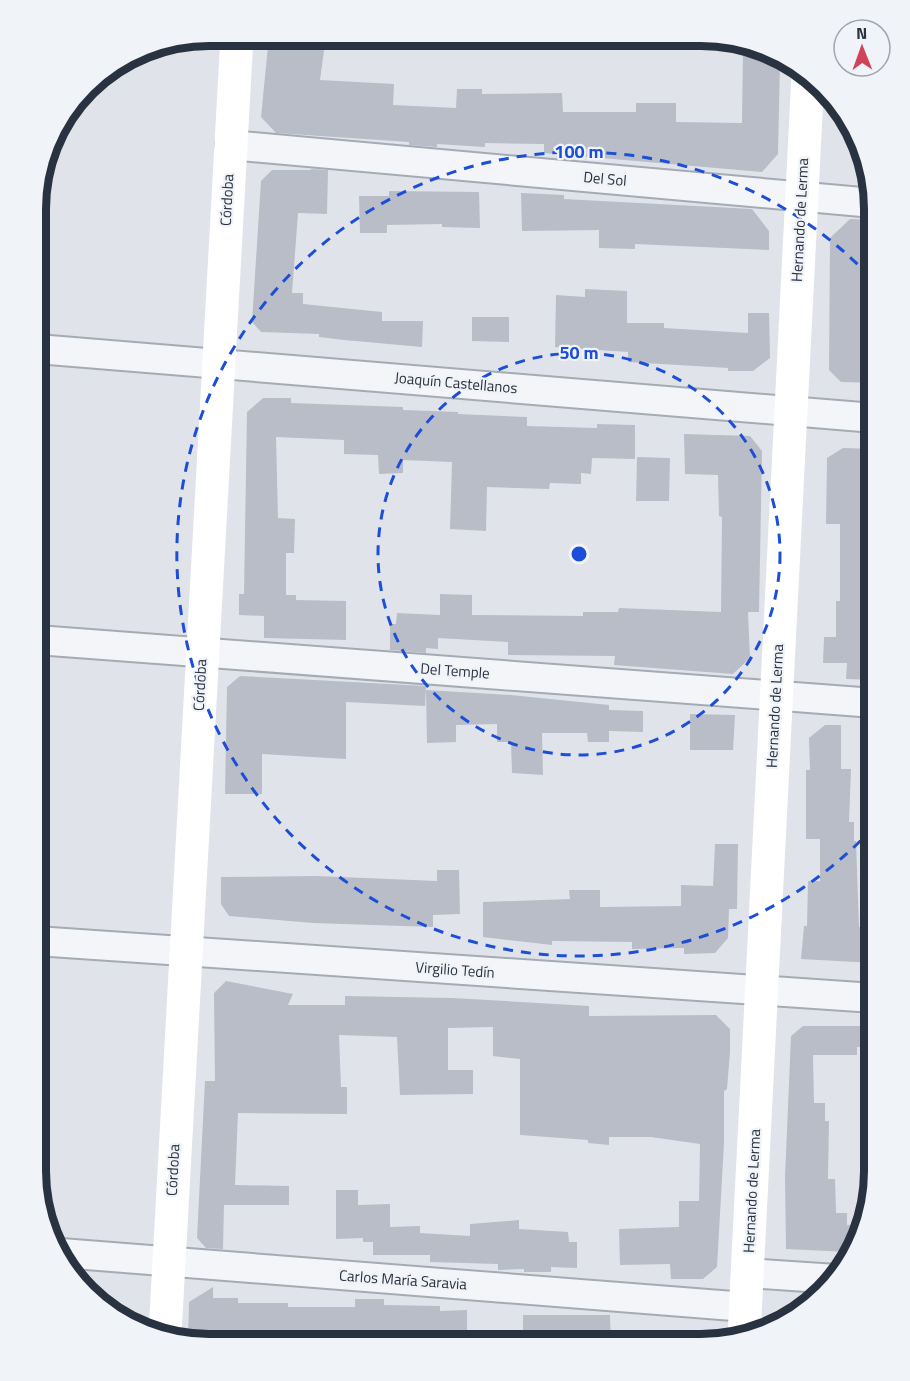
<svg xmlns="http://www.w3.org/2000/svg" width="910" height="1381" viewBox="0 0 910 1381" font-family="'Titillium Web',sans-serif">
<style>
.building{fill:#b8bdc7}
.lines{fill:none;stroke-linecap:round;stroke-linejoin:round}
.street-casing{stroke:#a5abb4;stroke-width:32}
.street{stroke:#f3f5f8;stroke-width:28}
.secondary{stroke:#fff;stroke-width:33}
.ring{fill:none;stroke:#1d4ed8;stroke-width:3;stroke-dasharray:10 8}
.labels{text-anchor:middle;stroke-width:4.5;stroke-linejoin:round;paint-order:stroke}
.street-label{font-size:15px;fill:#293241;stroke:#f0f3f7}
.rim{fill:none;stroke:#293241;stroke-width:8}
.centre{fill:#1d4ed8;stroke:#f0f3f7;stroke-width:3}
.ring-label{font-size:18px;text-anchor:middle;font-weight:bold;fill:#1d4ed8;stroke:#f0f3f7;stroke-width:4.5;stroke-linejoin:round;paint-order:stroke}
</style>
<rect width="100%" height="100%" fill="#e0e4ea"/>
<!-- building -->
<g class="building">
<polygon points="269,36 326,36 320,80 394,84 393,105 456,108 457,89 482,89 482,94 562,93 563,112 636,112 636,103 676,103 676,122 742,123 743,46 780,61 778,154 762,172 544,153 544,144 485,143 485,147 437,144 437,147 409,145 409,142 276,133 261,117"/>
<polygon points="310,169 328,170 327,214 298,213 292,293 303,293 303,304 382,312 382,321 423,321 422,347 344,340 319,337 319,334 261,332 252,322 261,181 272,170 312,170"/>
<polygon points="389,191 479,192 480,228 442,227 442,224 387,225 387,233 360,233 359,196 389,196"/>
<polygon points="521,193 564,195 564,199 752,209 769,231 769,250 635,244 635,249 599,248 599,230 522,231"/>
<polygon points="850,219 874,220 871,316 874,316 874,383 841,382 829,370 830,238"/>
<polygon points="585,289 627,291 627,323 664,323 664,328 748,333 748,313 769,313 770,358 753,371 728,371 728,368 628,362 628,352 555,347 556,295 585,297"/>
<polygon points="472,317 509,317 509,342 472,341"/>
<polygon points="263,398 291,398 291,403 403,407 403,410 458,412 458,414 527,417 527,426 597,428 597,424 635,425 635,459 592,458 591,474 581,473 581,484 550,483 549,489 487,487 486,531 450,529 452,462 403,460 403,473 379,474 378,455 344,454 344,440 276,437 278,518 295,519 294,553 286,553 286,595 296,595 296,600 346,601 346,640 264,638 264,616 239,615 239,594 244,594 247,412"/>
<polygon points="684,434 750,436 762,451 759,612 748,612 750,658 733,674 614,665 615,656 508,655 508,642 438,638 438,649 426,648 426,653 390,650 390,624 396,624 397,613 440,615 440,594 472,595 472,615 583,616 583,612 618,612 619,608 721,612 722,517 719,516 718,475 685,474"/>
<polygon points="843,448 874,449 870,551 874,551 874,680 846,679 847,663 823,663 824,637 836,637 836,601 840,601 840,524 826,524 827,458"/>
<polygon points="637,457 670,458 669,501 636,501"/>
<polygon points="240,676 426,686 425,706 346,702 346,759 262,754 262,794 225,794 227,687"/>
<polygon points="426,690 511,695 609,705 609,710 643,711 643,732 609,731 609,742 588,742 587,733 542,733 543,775 512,773 511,742 497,742 497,724 456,725 456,742 427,743"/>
<polygon points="690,714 735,715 733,750 690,750"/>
<polygon points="825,725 841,725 841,769 851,769 849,822 854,822 854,841 856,841 859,927 874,929 874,963 801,959 804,926 807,926 808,881 820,881 820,839 806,839 806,770 810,770 809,738"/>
<polygon points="715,844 738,844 737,909 729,909 728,938 715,953 684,954 684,948 632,949 632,942 552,941 552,945 483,937 483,902 570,899 569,890 600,890 600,907 681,906 681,885 713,886"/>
<polygon points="437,870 459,870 460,914 433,915 433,927 313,923 229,916 221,904 221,877 316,876 437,881"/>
<polygon points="226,981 293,994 288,1005 345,1005 345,996 453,998 589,1006 589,1016 716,1015 730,1029 730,1052 727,1089 724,1091 724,1143 717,1267 703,1279 671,1279 670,1264 620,1265 619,1229 679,1227 679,1201 699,1201 700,1144 651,1137 609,1137 609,1145 588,1143 588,1140 520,1135 520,1059 493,1056 493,1027 448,1028 448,1070 473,1070 473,1094 400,1095 397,1037 339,1035 341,1087 347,1087 347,1114 238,1113 235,1185 289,1186 289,1205 224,1205 223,1249 206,1248 197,1238 205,1081 215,1081 214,993"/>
<polygon points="803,1026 874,1026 874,1048 857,1047 857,1055 813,1055 814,1103 825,1103 825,1121 829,1121 828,1179 835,1179 836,1213 847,1213 847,1225 858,1225 848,1252 786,1249 785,1177 791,1036"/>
<polygon points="336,1190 358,1190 358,1205 390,1204 390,1227 420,1226 420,1233 470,1236 470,1224 519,1220 519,1229 568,1232 569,1242 577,1242 577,1268 551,1267 551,1272 524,1272 524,1269 498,1270 498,1264 430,1262 430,1255 373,1255 373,1242 363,1242 363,1238 336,1239"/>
<polygon points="213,1287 213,1298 238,1298 238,1303 288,1303 288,1307 355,1307 355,1299 384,1299 384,1305 440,1306 440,1311 467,1310 467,1333 448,1334 448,1344 387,1342 387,1333 302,1333 250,1334 249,1344 188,1344 189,1302"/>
<polygon points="523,1315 610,1315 611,1345 523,1344"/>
</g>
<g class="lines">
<defs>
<g id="street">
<polyline points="230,145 873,203"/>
<polyline points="37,349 874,418"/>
<polyline points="37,640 874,703"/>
<polyline points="36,941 874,998"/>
<polyline points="61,1253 746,1307"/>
<polyline points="748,1273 836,1279"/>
</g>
</defs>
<!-- street casing -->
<use href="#street" class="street-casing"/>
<!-- street -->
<use href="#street" class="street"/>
<!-- secondary -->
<g class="secondary">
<polyline points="165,1334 237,36"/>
<polyline points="744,1336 808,75"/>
</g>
</g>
<!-- distance rings -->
<g class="ring">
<circle cx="579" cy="554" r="201"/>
<path d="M873 828A402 402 0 1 1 873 280"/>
</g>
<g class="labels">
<!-- street labels -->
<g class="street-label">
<text transform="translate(605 179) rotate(5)" y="5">Del Sol</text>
<text transform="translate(227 200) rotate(-87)" y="5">Córdoba</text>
<text transform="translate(800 220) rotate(-87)" y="5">Hernando de Lerma</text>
<text transform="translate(456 383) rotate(5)" y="5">Joaquín Castellanos</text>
<text transform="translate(455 671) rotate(4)" y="5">Del Temple</text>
<text transform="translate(200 685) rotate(-87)" y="5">Córdoba</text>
<text transform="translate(775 706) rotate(-87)" y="5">Hernando de Lerma</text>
<text transform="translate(455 970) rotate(4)" y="5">Virgilio Tedín</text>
<text transform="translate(173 1170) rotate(-87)" y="5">Córdoba</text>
<text transform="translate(752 1191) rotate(-87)" y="5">Hernando de Lerma</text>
<text transform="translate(403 1280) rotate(4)" y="5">Carlos María Saravia</text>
</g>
</g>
<!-- crop -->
<path d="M0 0H910V1381H0ZM209 46H701A163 163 0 0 1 864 209V1171A163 163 0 0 1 701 1334H209A163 163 0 0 1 46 1171V209A163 163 0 0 1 209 46Z" fill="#f0f3f7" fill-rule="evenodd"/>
<path class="rim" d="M209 46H701A163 163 0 0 1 864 209V1171A163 163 0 0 1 701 1334H209A163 163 0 0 1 46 1171V209A163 163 0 0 1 209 46Z"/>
<circle cx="579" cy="554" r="9" class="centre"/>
<g class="ring-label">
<text x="579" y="158">100 m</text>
<text x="579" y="359">50 m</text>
</g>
<!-- north arrow -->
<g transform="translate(862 48) rotate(359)"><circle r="28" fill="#f0f3f7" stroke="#a0a6ae" stroke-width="1.5"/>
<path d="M0-4.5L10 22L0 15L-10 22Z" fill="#d0445b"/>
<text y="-9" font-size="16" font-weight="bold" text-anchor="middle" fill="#293241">N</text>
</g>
</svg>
